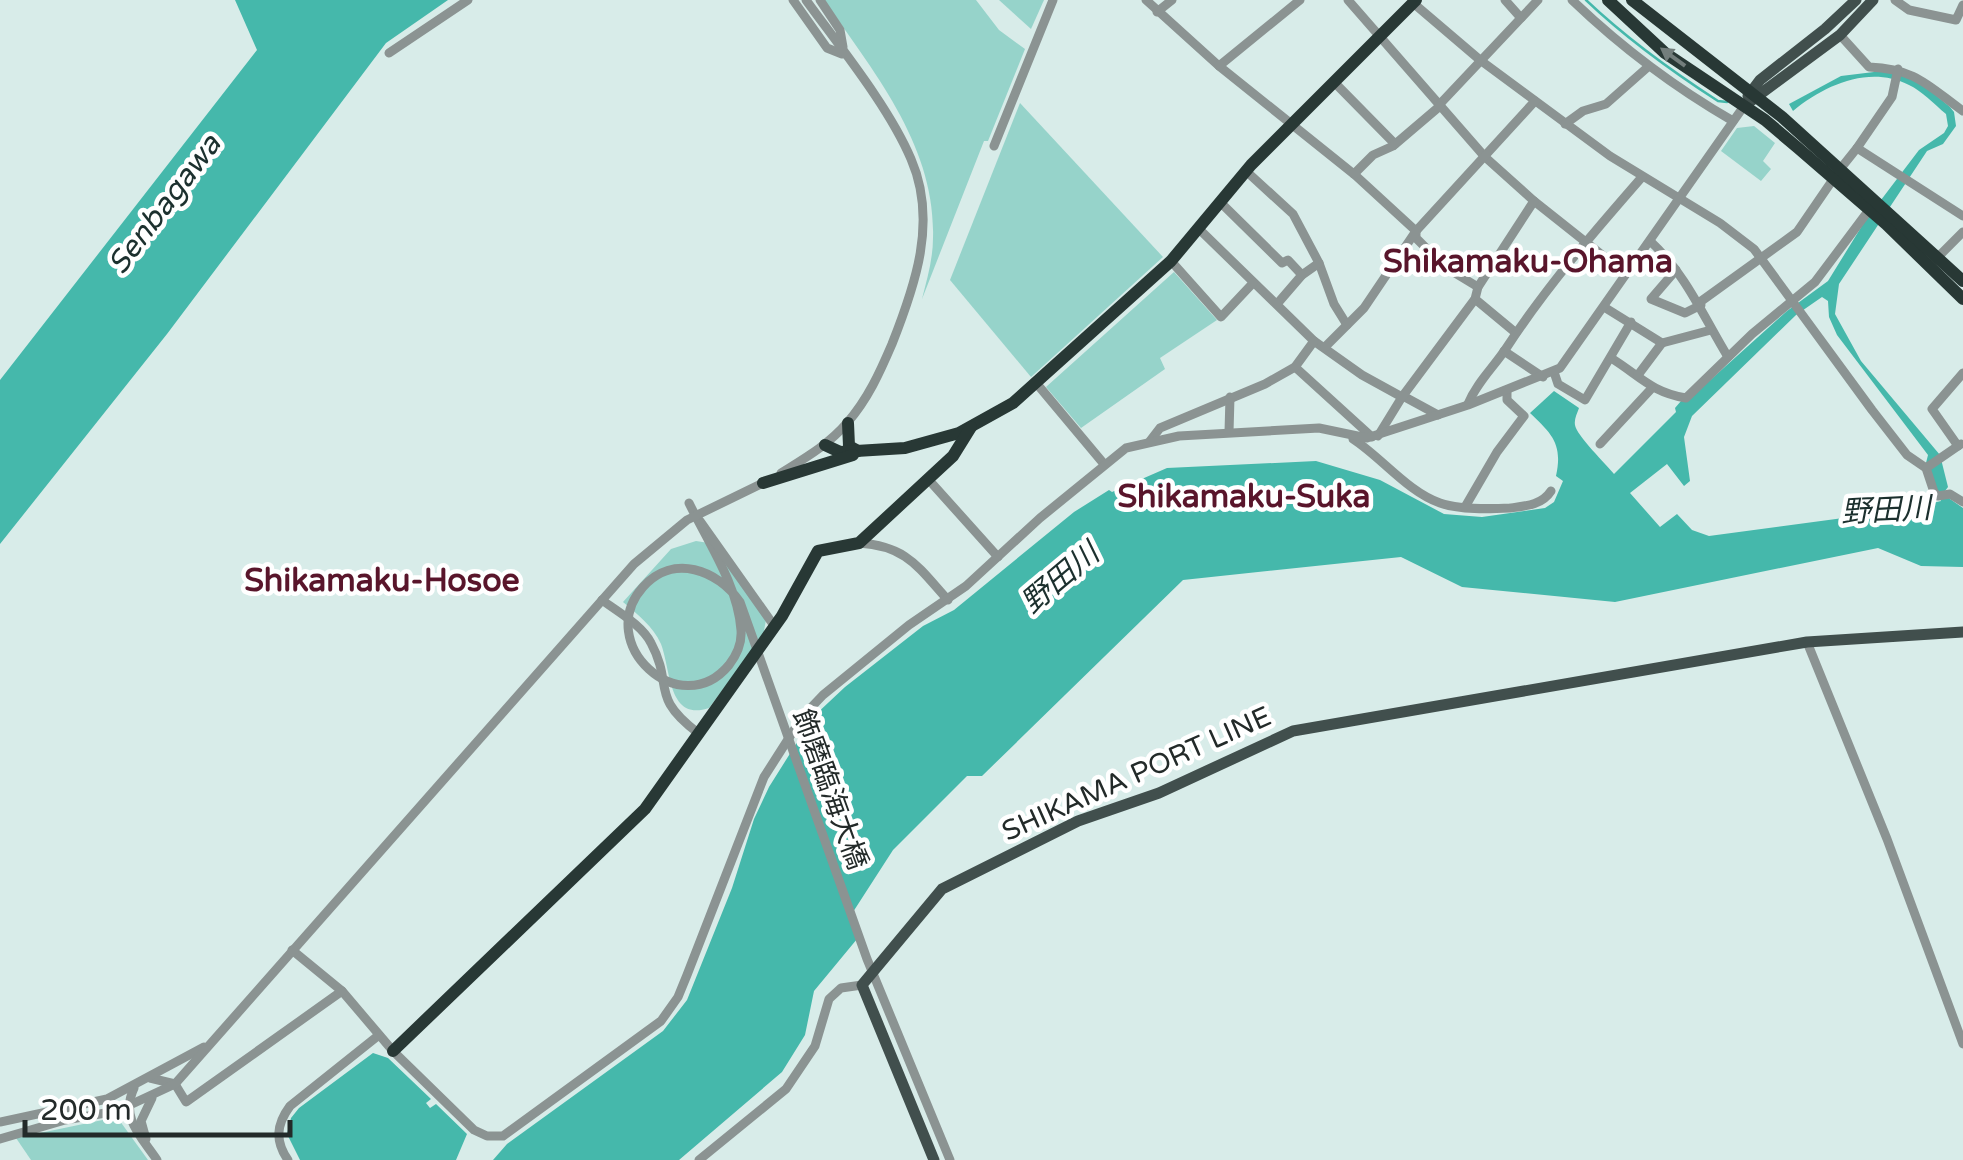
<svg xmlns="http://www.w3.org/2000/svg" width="1963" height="1160" viewBox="0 0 1963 1160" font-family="'Varela Round','Noto Sans JP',sans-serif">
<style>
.green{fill:#96d3ca}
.water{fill:#45b8ab;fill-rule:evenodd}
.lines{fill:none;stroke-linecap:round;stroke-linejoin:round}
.stream{stroke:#45b8ab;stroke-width:2.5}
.minor{stroke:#8b9392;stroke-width:9}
.major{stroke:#414f4d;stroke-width:11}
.highway{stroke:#283835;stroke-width:12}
.oneway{fill:#737e7c}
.labels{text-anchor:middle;stroke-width:9;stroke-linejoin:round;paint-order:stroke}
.street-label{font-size:28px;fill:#232a29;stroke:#fff}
.water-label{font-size:30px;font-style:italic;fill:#1c302e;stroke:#fff}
.quarter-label{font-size:32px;font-weight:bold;fill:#59152b;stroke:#fff}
</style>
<rect width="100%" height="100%" fill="#d8ece9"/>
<!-- green -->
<g class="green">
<path d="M824 0H976L999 30 1025 49 988 141H984L922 299C927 279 933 259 933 238 936 146 873 71 824 0Z"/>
<polygon points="999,0 1044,0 1031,29"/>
<polygon points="1020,103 1163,257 1031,377 950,280"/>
<polygon points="1754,126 1775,143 1763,161 1771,169 1761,181 1721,151 1737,128"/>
<polygon points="1174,272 1217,320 1160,358 1165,369 1081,428 1046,387"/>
<path d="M696 541 715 544 766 620 763 636 709 708C668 722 671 670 661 644 653 626 638 615 623 602L671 549Z"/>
<polygon points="117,1117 148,1160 31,1160 16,1138"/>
</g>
<!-- water -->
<g class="water">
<polygon points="235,0 448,0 386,43 167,334 0,544 0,380 257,50"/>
<path d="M1882 71 1914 77 1950 107 1954 112 1956 126 1943 144 1927 151 1839 284 1835 314 1861 361 1940 455 1948 487 1945 491 1950 499 1963 508V567L1921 566 1878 548 1615 602 1462 587 1401 557 1183 580 982 776H967L893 850 853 912 862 933 814 991 805 1035 782 1072 679 1160H493L507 1144 663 1031 687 1000 732 888 754 819 769 787 813 717 845 687 923 626 954 610 1074 512 1109 490 1112 492 1167 468 1316 461 1380 480 1444 514 1482 517 1545 508 1554 502 1563 481 1556 476C1563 444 1552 434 1530 413L1554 391 1579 408C1577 414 1574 419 1575 425 1576 435 1607 465 1614 474L1676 412 1675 408 1681 401H1687L1787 311 1828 281 1865 221 1919 150 1944 133 1948 126 1946 114C1934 104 1922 91 1909 85 1869 65 1825 85 1793 111L1789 104 1841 76ZM1822 297 1828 301 1829 317 1837 335 1928 455 1926 463 1941 501 1903 510 1709 536 1692 530 1677 514 1660 527 1630 493 1667 464 1684 486 1690 481 1684 437 1692 416 1796 315Z"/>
<polygon points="373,1053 388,1058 431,1099 426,1103 430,1108 436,1104 467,1134 456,1160 300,1160 287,1134 291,1118 299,1108"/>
</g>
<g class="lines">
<!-- stream -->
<path class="stream" d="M1586 0C1627 39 1670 70 1718 101L1727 102"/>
<!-- minor -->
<g class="minor">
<polyline points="793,0 827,48 842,54"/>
<polyline points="820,0 840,30 843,47"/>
<polyline points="1146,0 1219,66 1355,175 1416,231 1416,238 1445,267 1478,287"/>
<polyline points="1348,0 1485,157 1534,201 1626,274"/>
<polyline points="1505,0 1521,18"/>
<path d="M1572 0C1621 47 1674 87 1733 121"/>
<polyline points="1895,0 1909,10 1956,20 1963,5"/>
<polyline points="1412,2 1480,60 1610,156 1720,223 1754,249 1872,410 1907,455 1926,468 1934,492 1938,496 1950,494 1963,502"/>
<polyline points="1157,12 1172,0"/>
<path d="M1840 35 1869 67C1916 69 1927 85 1963 111"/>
<polyline points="389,53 468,0"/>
<polyline points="1219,66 1300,0"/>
<polyline points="1334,82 1395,144"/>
<polyline points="1439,105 1538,0"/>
<polyline points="1565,124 1583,111 1606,104 1649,66"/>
<polyline points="994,146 1053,0"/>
<polyline points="1857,148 1892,97 1898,69"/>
<polyline points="1841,168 1857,148 1963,216"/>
<polyline points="1246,171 1293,214 1319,263 1334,304 1347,325"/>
<polyline points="1354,174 1373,155 1393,146 1440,106"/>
<polyline points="1220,202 1282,263 1288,260 1302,275"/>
<polyline points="1199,229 1314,341 1362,375 1402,397"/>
<path d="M1650 241C1686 274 1703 316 1728 357"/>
<polyline points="1171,261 1221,317 1253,283"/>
<polyline points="1933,262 1963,232"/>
<polyline points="1676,270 1651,299 1685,313 1701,305"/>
<polyline points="1475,299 1516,333"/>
<polyline points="1700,302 1797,232 1834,178"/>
<polyline points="1277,304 1302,275 1319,263"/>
<polyline points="1604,307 1662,343 1711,330"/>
<polyline points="1325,347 1364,308 1416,231 1535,101"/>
<polyline points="1504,351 1543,377"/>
<path d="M1611 358C1640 376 1651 392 1686 398L1752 334 1815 282 1869 210"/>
<polyline points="1295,367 1372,437"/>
<polyline points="1554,372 1558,384 1585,400 1631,322"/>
<polyline points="1638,375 1662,343"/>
<polyline points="1037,384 1104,464"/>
<polyline points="1403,396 1438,415"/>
<path d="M1468 404C1477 382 1494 367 1507 347 1547 286 1594 232 1642 177"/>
<polyline points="1229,432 1230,397"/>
<polyline points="1378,436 1402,397 1475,299 1478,287 1534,201"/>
<path d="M1353 439C1382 458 1408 492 1440 503 1460 510 1489 509 1510 508 1526 506 1542 505 1551 491"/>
<polyline points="1150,441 1160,428 1265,384 1295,367 1314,341"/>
<polyline points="1600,444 1651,389"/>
<polyline points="1958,446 1932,409 1963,373"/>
<polyline points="1926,468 1961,444"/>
<path d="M781 473C805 458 828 445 847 423 868 399 880 372 892 344 915 286 938 221 911 159 889 107 840 47 806 0"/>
<polyline points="928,479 998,557"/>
<path d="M689 503C708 542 738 586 741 630 742 643 736 656 729 665 680 724 593 643 643 587 673 553 718 570 740 602L867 959 950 1160"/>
<polyline points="1465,507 1497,452 1524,416 1507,400 1507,390"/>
<polyline points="700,521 775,627"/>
<path d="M859 543C907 546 918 567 948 600"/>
<path d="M602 600C618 612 642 625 651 643 674 686 649 696 698 733"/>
<polyline points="1807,642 1887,839 1963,1044"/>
<polyline points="292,950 342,991 393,1051 474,1130 487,1136 503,1136 661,1021 678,997 687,975 764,777 803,716 823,695 909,625 966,586 1040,518 1126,448 1179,436 1319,428 1367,438 1468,405 1560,368 1744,106"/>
<polyline points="150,1078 175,1084 186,1102 342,991"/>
<path d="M134 1088C120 1118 141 1136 157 1160"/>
<polyline points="0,1122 107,1099 204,1047"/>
<polyline points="0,1139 65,1120 117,1111 175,1084 634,564 687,520 767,481"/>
<polyline points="146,1139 141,1121 152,1098"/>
<path d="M288 1160C275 1141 276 1125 290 1106L379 1035"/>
<polyline points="699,1160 786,1089 815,1046 829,999 841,988 862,985"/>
</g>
<!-- major -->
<g class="major">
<polyline points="1748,96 1760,80 1825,29 1856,0"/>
<polyline points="1744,106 1840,35 1873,0"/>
<polyline points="934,1160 862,985 942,889 1078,821 1159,793 1293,731 1807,642 1963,632"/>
</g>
<!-- highway -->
<g class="highway">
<polyline points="1608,0 1665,53 1765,120 1798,148 1886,224 1963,299"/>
<polyline points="1632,0 1782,117 1963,281"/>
<polyline points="848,423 849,446 858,451"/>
<polyline points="825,445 840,452 905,448 959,433 1013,403 1171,261 1251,165 1416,0"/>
<polyline points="763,483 853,455"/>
<polyline points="393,1051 645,809 782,616 818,551 859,543 953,456 971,427"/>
</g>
</g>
<!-- one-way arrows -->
<defs><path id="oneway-solid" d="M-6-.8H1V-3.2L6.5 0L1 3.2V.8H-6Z" transform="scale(2.5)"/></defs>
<use class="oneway" href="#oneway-solid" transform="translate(1673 57) rotate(-144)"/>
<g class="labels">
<!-- street labels -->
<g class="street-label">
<text transform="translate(1136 773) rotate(-24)" y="10">SHIKAMA PORT LINE</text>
<text transform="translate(831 789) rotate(70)" y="10">飾磨臨海大橋</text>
</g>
<!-- water labels -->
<g class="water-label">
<text transform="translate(164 204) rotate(-53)" y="10">Senbagawa</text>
<text transform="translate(1886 510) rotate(-3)" y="10">野田川</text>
<text transform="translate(1060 578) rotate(-40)" y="10">野田川</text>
</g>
<!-- quarter labels -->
<g class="quarter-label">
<text x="1528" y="272">Shikamaku-Ohama</text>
<text x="1244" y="507">Shikamaku-Suka</text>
<text x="382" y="591">Shikamaku-Hosoe</text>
</g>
</g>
<!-- scale -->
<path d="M25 1120v15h265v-15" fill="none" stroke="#232a29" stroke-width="5"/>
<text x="40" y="1120" font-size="30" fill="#232a29" stroke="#ffffff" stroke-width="8" paint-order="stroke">200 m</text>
</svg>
